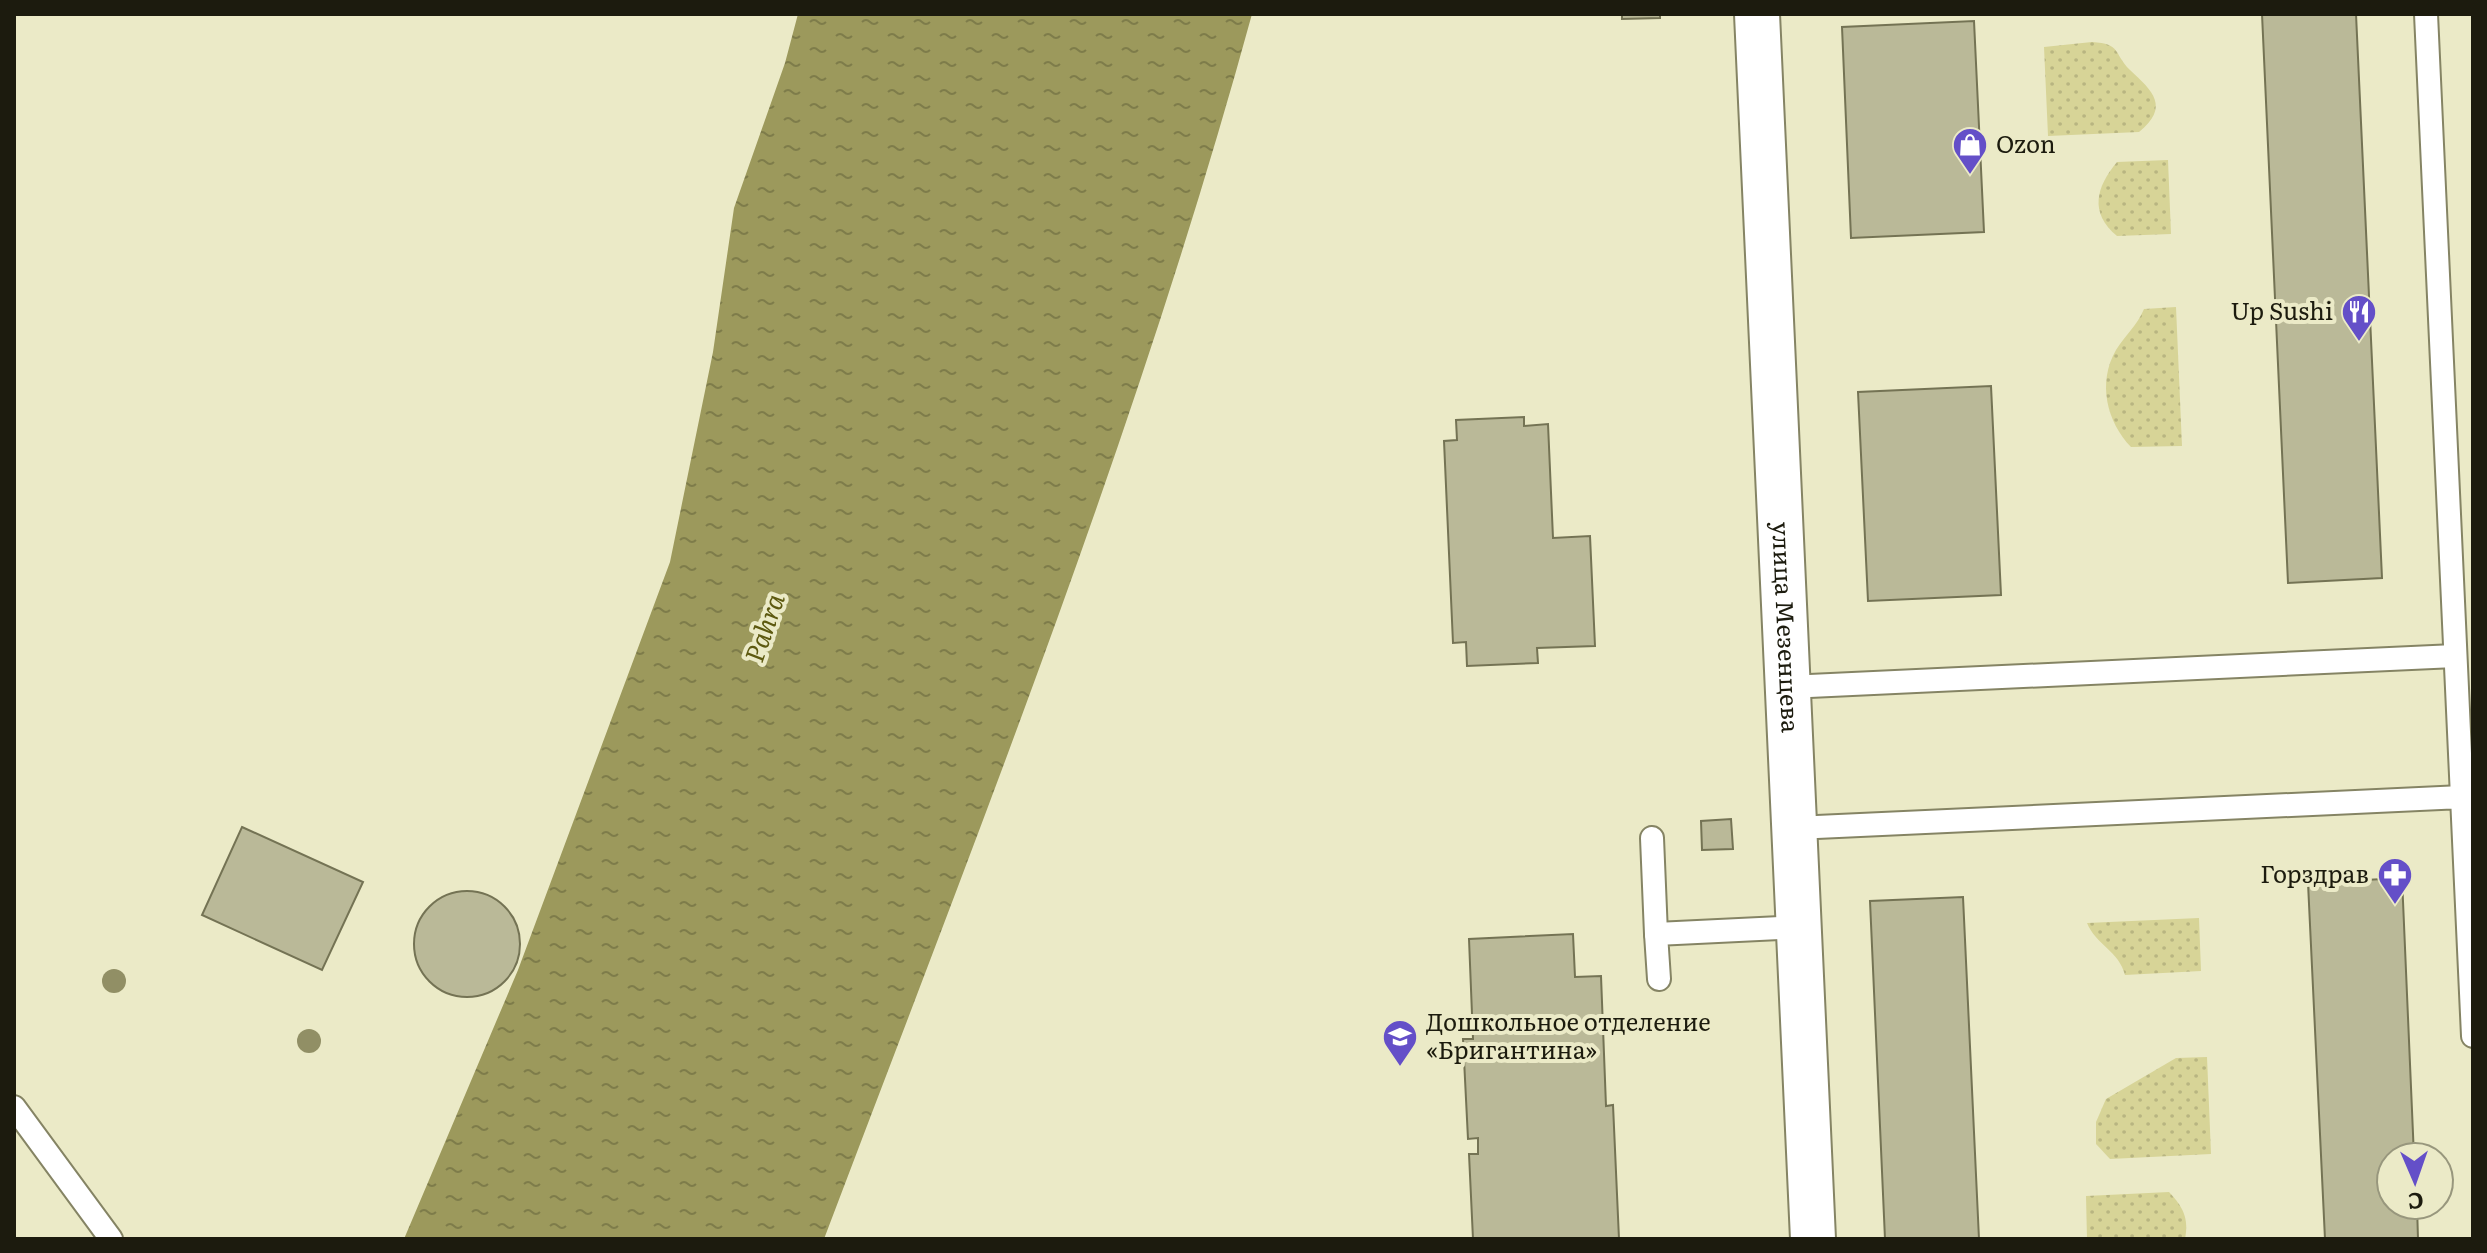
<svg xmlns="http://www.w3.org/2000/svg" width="2487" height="1253" viewBox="0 0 2487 1253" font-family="Literata,serif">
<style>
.grass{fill:url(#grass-dots)}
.water{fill:url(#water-ripples)}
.building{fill:#bab998;stroke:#747354;stroke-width:2}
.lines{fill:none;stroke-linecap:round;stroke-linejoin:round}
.service-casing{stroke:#858464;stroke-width:26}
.minor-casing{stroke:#858464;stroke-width:48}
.service{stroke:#fff;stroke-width:22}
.minor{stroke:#fff;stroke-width:44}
.tree{fill:#918f65}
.labels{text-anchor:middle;stroke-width:8;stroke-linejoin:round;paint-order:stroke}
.poi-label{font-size:24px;fill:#1c1b0e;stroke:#ebeac7;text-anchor:start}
.street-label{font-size:24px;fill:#1c1b0e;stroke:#ebeac7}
.water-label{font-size:26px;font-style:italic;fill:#5d5910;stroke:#ebeac7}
</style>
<defs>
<pattern id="grass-dots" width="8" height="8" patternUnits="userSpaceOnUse" patternTransform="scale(2)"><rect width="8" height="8" fill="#d7d497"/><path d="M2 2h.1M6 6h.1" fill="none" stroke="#b8b581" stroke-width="1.8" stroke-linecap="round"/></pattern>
<pattern id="water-ripples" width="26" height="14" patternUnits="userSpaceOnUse" patternTransform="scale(2)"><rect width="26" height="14" fill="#9c995c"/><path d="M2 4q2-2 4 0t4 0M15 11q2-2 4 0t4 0" fill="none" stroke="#7e7c4a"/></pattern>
</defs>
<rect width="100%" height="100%" fill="#ebeac7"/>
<!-- grass -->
<g class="grass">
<path d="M2092 42C2122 44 2113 53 2130 70 2153 91 2170 107 2139 132L2048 136 2044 47Z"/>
<path d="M2168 160 2171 234 2117 236C2089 213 2096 187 2117 162Z"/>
<path d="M2176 307 2182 446 2131 447C2107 422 2097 383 2116 350 2125 335 2137 326 2144 309Z"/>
<path d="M2199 918 2201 971 2125 975C2119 951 2096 945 2087 923Z"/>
<polygon points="2207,1057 2211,1154 2110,1159 2096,1144 2096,1122 2106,1099 2176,1058"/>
<path d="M2169 1192C2183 1207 2189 1218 2185 1239H2087L2086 1196Z"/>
</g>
<!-- water -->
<path class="water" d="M798 14H1252C1138 431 977 835 824 1239H404L518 970 670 562 713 352 734 208 785 63Z"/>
<!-- building -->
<g class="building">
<polygon points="1622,14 1660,14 1660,18 1622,19"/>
<polygon points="2262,14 2356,14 2382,578 2288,583"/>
<polygon points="1974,21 1984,232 1851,238 1842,27"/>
<polygon points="1991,386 2001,595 1868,601 1858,392"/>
<polygon points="1524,417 1524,426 1548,424 1553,538 1590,536 1595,646 1537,648 1538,663 1467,666 1466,642 1453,643 1444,441 1457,440 1456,420"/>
<polygon points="1731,819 1733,849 1702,850 1701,821"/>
<polygon points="242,827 363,882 322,970 202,915"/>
<polygon points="2402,878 2414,1157 2391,1157 2391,1205 2417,1205 2418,1239 2325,1239 2308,883"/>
<circle cx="467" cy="944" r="53"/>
<polygon points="1963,897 1979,1239 1885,1239 1870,901"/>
<polygon points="1573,934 1575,977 1601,976 1606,1106 1613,1105 1619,1239 1473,1239 1469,1154 1478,1154 1478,1138 1468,1139 1463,1039 1473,1039 1469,939"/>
</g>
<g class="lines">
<defs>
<g id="service">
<polyline points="2426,14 2462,797 2473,796"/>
<polyline points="1788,687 2455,656"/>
<polyline points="1795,828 2462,797 2473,1036"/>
<polyline points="1652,838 1656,934"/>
<polyline points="1659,979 1656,934 1799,927"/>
<polyline points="14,1107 111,1239"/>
</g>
<g id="minor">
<path id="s1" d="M1757 14 1813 1239"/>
</g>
</defs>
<!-- service casing -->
<use href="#service" class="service-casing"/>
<!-- minor casing -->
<use href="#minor" class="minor-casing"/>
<!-- service -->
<use href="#service" class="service"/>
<!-- minor -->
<use href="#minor" class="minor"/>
</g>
<!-- trees -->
<g class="tree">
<circle cx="114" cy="981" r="12"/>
<circle cx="309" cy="1041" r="12"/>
</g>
<!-- icons -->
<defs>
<symbol id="shop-pin" viewBox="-11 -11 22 30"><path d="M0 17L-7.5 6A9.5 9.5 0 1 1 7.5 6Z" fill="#644fc8" stroke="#ebeac7"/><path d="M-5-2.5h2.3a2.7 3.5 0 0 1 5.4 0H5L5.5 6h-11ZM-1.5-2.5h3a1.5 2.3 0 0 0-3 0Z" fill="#fff"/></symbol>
<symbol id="restaurant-pin" viewBox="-11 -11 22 30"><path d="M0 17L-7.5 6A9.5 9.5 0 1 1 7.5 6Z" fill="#644fc8" stroke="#ebeac7"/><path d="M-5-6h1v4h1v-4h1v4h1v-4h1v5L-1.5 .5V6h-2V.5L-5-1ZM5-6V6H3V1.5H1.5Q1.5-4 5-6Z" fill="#fff"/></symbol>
<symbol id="pharmacy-pin" viewBox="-11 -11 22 30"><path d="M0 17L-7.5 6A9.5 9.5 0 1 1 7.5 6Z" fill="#644fc8" stroke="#ebeac7"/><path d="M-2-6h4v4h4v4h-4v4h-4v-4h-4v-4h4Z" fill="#fff"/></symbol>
<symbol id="school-pin" viewBox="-11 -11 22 30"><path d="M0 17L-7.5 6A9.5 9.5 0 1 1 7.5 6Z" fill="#644fc8" stroke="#ebeac7"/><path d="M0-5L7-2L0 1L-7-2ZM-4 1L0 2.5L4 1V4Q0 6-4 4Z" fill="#fff"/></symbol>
</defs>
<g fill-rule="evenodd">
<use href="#shop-pin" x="1950" y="125" width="40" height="54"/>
<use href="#restaurant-pin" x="2339" y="292" width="40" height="54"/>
<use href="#pharmacy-pin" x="2375" y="855" width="40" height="54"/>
<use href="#school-pin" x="1380" y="1017" width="40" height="54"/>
</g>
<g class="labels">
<!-- poi labels -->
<g class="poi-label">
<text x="1996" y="153">Ozon</text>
<text x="2333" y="320" text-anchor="end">Up Sushi</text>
<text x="2369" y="883" text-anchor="end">Горздрав</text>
<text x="1426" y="1031">Дошкольное отделение<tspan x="1426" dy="28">«Бригантина»</tspan></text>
</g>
<!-- street labels -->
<g class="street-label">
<text dy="8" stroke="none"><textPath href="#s1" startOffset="614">улица Мезенцева</textPath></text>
</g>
<!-- water labels -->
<g class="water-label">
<text transform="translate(765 628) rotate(-71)" y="9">Pahra</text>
</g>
</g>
<!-- border -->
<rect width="2487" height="1253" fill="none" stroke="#1c1b0e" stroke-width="32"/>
<!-- north arrow -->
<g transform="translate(2415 1181) rotate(178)"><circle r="38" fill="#ebeac7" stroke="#98977d" stroke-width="2"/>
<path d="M0-6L14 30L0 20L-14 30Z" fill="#644fc8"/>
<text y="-12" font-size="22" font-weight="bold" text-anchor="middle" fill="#1c1b0e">С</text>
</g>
</svg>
